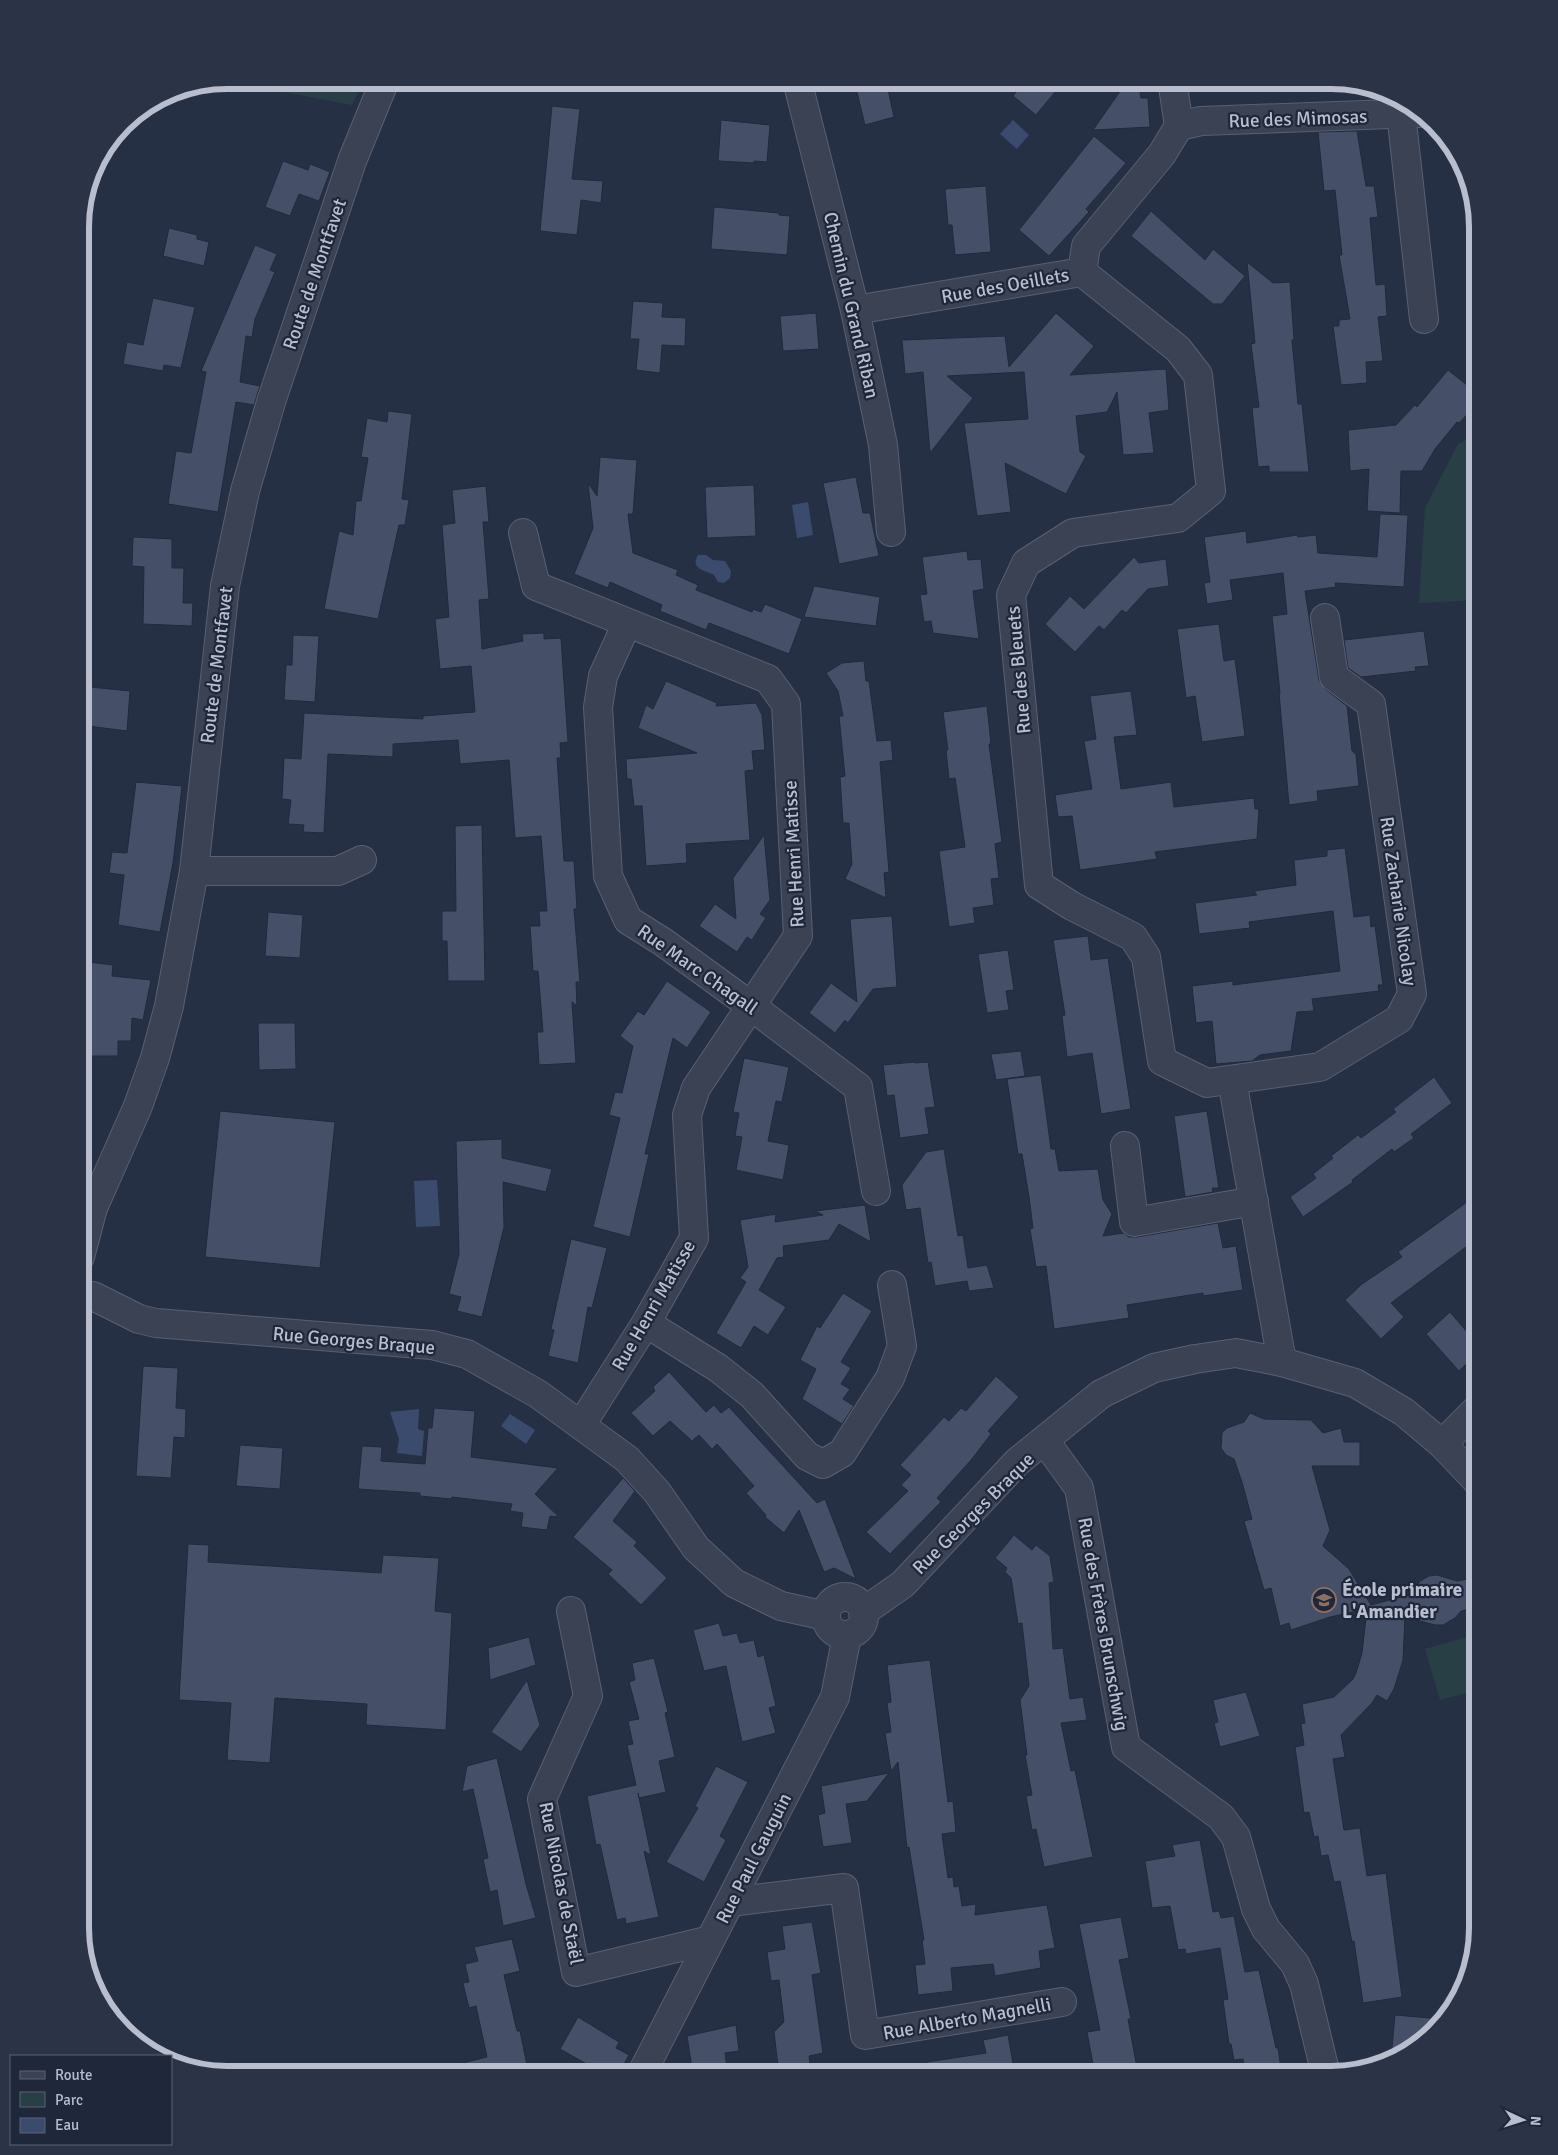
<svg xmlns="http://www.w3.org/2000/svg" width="1558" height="2155" viewBox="0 0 1558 2155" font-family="Signika,sans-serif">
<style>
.green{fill:#283f46}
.water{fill:#3b4b6e}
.building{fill:#454f67;stroke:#21293c}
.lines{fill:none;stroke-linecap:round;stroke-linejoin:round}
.minor-casing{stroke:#596072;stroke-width:30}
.minor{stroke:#3b4254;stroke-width:28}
.labels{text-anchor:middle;stroke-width:4.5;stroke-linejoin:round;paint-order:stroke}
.street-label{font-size:19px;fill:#b8bece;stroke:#1f273a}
.poi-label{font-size:19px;font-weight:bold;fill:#b8bece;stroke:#1f273a;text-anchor:start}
.rim{fill:none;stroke:#b8bece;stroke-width:6}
</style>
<rect width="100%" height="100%" fill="#263045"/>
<!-- green -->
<g class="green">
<polygon points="277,80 364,80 352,105 268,89"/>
<polygon points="1478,434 1478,600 1419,603 1425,508 1458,444"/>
<polygon points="1478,1634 1478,1690 1440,1700 1425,1649"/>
</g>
<!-- water -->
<g class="water">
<polygon points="1013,120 1029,135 1017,149 1000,134"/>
<polygon points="808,502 813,535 797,538 792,505"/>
<path d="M698 555H706L713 560 725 561 731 571 730 578 724 583 718 582 714 575C704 570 690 569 698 555Z"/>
<polygon points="437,1180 440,1226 416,1227 414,1181"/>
<polygon points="419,1409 418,1429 424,1431 422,1456 397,1453 399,1439 390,1412"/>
<polygon points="510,1414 535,1430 526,1444 501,1426"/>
</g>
<!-- building -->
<g class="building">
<polygon points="854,80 886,80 894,117 865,125"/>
<polygon points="1025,80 1065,80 1036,115 1013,96"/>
<polygon points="1128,80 1138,80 1141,98 1148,98 1150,127 1093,130"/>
<polygon points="552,106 580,109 572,179 603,181 601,203 581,200 577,235 540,231"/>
<polygon points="721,120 770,125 767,162 754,161 754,163 718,161"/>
<polygon points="1357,131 1366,186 1374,186 1378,217 1370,218 1376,285 1385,284 1387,316 1378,317 1383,361 1366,362 1367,383 1341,385 1333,326 1339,326 1339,320 1350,319 1339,255 1342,255 1335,190 1324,191 1318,132"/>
<polygon points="1094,136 1126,163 1086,209 1089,212 1049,256 1019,230"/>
<polygon points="283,161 308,170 310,164 330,172 319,201 299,194 290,216 265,207"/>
<polygon points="986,186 991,252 955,255 952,225 948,225 945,189"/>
<polygon points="714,207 779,213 779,215 790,216 787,255 711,249"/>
<polygon points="1151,211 1205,260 1213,249 1245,276 1222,304 1213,304 1131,236"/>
<polygon points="169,228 197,235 197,239 209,242 204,266 163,256"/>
<polygon points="255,245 277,254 270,270 275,272 255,319 252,337 246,336 240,382 260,386 254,405 236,402 218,512 168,504 176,451 191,453 206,372 201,371"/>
<polygon points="1247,262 1273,283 1290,282 1294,339 1292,340 1298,404 1302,404 1309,472 1269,472 1269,466 1258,467 1252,408 1259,407 1251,344 1255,343"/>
<polygon points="153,298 195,307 181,368 164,365 163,371 123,364 127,342 143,345"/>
<polygon points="633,301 663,303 662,317 686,318 685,346 662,345 660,373 636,370 639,339 630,339"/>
<polygon points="816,313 819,349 783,351 780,316"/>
<polygon points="1056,313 1094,346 1070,375 1166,369 1169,410 1149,413 1154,453 1123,455 1117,392 1107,412 1076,416 1080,452 1086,456 1066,494 1005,463 1011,512 977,516 964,423 1028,419 1024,372 947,376 973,398 930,453 923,372 905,374 902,340 1005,336 1009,367"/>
<polygon points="1448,370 1478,394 1478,403 1459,423 1457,422 1435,449 1422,471 1401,471 1400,513 1367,511 1369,469 1350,471 1348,430 1396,425 1415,405 1417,407"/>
<polygon points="388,411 412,414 402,499 409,500 405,525 399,525 378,619 324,609 339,531 353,535 356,501 361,501 368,458 361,457 367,418 387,422"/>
<polygon points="600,457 637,460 633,514 628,514 633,553 678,570 676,575 698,585 696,590 752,612 753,609 761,612 765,604 802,619 789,654 709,623 706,630 660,611 662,605 610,582 608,588 574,574 593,528 588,483 597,496"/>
<polygon points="856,477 863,513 870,513 879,556 839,564 823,483"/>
<polygon points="754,485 756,536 707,538 705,487"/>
<polygon points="486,486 489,522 483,522 489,599 479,600 482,649 523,641 522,634 544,633 544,639 561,638 568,742 560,743 561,758 557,758 564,861 574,861 577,909 574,909 580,982 576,982 577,1006 572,1002 576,1063 539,1065 537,1032 543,1032 538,971 533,971 530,926 540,926 539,911 547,911 541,836 515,838 509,760 460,764 458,740 393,744 393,757 328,754 324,833 303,832 304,825 288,824 291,800 282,799 284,758 301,759 304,713 423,719 423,716 475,712 471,666 440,669 435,619 449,617 442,525 455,523 452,490"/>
<polygon points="1380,514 1408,515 1404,587 1335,583 1336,587 1305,591 1319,680 1325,689 1347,706 1352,751 1356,754 1359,786 1317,791 1318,801 1289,805 1279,693 1280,693 1272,616 1287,614 1283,573 1230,580 1233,600 1207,604 1204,583 1210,582 1204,537 1246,531 1247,543 1297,535 1298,537 1316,535 1318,553 1377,557"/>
<polygon points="133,537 172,539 172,568 184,568 183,603 193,603 192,626 143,624 144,567 132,566"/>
<polygon points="967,551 968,560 981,559 984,589 973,591 979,639 933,633 931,621 924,622 920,595 927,594 922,557"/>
<polygon points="1134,557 1139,563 1166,559 1169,586 1148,589 1126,613 1122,610 1104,630 1099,626 1075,652 1045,624 1070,596 1084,609"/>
<polygon points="814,586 880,597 876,626 804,617"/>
<polygon points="1219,624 1224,661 1235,659 1245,736 1202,742 1195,696 1186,698 1177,629"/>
<polygon points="1424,631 1429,666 1415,667 1416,671 1361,677 1348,668 1344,640"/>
<polygon points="293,635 319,636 315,702 284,700 286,665 292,665"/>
<polygon points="864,661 866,681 869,681 877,741 891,740 893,760 880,762 889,872 884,873 886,898 845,879 852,864 849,823 843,823 840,777 845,776 839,716 843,716 838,691 826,673 842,663"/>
<polygon points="666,681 717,703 716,706 756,703 762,715 765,750 752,751 754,770 745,771 750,840 686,844 687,863 646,866 642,806 634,806 631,779 627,779 626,759 697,753 638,728 646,705 653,709"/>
<polygon points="80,686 130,691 127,731 80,725"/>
<polygon points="1131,691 1137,735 1114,737 1121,789 1171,782 1174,807 1254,798 1255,809 1259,809 1257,839 1155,852 1157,859 1080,870 1072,816 1058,817 1055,795 1092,789 1084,741 1096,739 1090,696"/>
<polygon points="987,706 991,744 989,744 1002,842 995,844 999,878 991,879 994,905 973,908 975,923 949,927 939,851 965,847 955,778 949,779 946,750 948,750 943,712"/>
<polygon points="136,782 182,786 173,863 160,932 118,925 124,875 109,873 112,852 127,853"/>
<polygon points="482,825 485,981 448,981 447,941 442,941 442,911 456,911 455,826"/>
<polygon points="764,835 770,900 760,914 766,918 752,940 747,937 737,952 699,926 715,904 736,919 733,878"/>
<polygon points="1345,848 1354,917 1370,915 1371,927 1375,926 1383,985 1378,985 1379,991 1312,999 1314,1011 1297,1012 1291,1051 1260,1055 1252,1061 1216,1064 1212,1021 1196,1023 1192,986 1233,981 1233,985 1340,971 1333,911 1249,922 1250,928 1199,934 1195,903 1257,895 1254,891 1296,885 1294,860 1327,856 1327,850"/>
<polygon points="268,912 303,915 300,958 265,956"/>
<polygon points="892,916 897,987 873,989 848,1023 845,1020 835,1033 809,1013 831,983 857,1002 850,919"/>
<polygon points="1088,936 1091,960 1108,958 1131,1109 1101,1114 1092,1053 1067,1057 1062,1016 1065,1015 1053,940"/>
<polygon points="1008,950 1014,990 1006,991 1009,1010 987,1013 978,954"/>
<polygon points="80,961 113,965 112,976 151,980 143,1020 132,1018 131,1041 118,1041 118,1056 80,1056"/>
<polygon points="667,981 711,1012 687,1048 673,1038 645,1154 649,1154 630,1237 593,1227 620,1118 609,1115 615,1092 622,1093 633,1046 620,1036 638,1011 644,1015"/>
<polygon points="258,1023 295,1023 296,1069 259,1070"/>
<polygon points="1021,1051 1025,1076 996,1080 991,1054"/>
<polygon points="744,1058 789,1067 782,1102 776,1101 768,1141 789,1145 783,1180 736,1170 742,1137 735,1136 739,1113 733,1112"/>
<polygon points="915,1062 915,1063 928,1062 935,1107 925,1108 929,1134 900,1138 894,1095 887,1096 883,1065"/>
<polygon points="1041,1075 1051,1149 1055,1149 1059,1171 1098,1169 1103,1200 1112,1214 1103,1236 1124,1233 1129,1237 1137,1237 1218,1223 1223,1248 1236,1246 1243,1290 1203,1296 1203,1293 1127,1305 1129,1318 1054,1329 1046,1266 1036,1267 1030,1229 1033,1228 1029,1197 1022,1154 1018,1154 1007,1079"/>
<polygon points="1434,1077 1452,1103 1411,1134 1414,1138 1394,1152 1392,1149 1352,1180 1353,1182 1303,1217 1290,1197 1316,1178 1313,1174 1333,1158 1331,1156 1358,1135 1361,1138 1396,1112 1393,1109"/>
<polygon points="220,1111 335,1122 320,1268 205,1257"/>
<polygon points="1207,1111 1219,1188 1212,1188 1213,1192 1185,1197 1174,1116"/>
<polygon points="502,1139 502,1158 552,1169 546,1192 503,1182 504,1227 482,1317 457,1311 461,1297 449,1294 459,1254 456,1141"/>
<polygon points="944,1149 958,1236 963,1235 968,1268 987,1265 994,1288 969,1291 967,1281 935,1286 931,1262 928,1263 920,1208 906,1210 902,1185 926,1152"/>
<polygon points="1478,1194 1478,1238 1391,1303 1404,1317 1381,1339 1345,1300 1362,1284 1402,1257 1398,1252"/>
<polygon points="865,1205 871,1242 839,1224 829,1240 783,1246 784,1257 777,1258 759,1290 786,1307 768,1335 754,1326 741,1348 716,1333 746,1282 740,1278 748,1267 740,1220 776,1214 775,1222 823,1215 815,1211"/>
<polygon points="571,1239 607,1248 592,1308 588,1307 578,1363 548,1356 554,1330 551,1329"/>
<polygon points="843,1293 872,1311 841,1362 851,1368 841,1384 850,1389 843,1399 854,1406 842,1424 802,1399 816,1369 800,1360 817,1326 820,1328"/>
<polygon points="1450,1312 1474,1340 1470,1343 1478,1353 1459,1371 1426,1334"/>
<polygon points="143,1366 178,1368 176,1408 186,1409 185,1438 174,1437 171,1478 136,1476"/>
<polygon points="669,1372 706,1412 714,1405 721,1413 729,1407 817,1503 825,1499 856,1579 834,1568 824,1572 799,1510 784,1533 765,1517 766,1515 746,1493 754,1486 717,1444 712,1449 699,1435 692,1441 670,1421 653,1436 631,1413 655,1391 653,1387"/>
<polygon points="996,1376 1019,1397 988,1431 991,1434 972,1459 937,1498 941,1502 890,1554 866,1532 908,1491 901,1485 911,1475 900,1465 944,1417 949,1421 961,1408 966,1411"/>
<polygon points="434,1408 475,1411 471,1457 558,1468 535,1494 559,1517 550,1516 547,1530 521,1527 523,1513 510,1511 512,1504 452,1497 451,1499 420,1496 420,1493 358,1489 362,1446 382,1447 381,1461 425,1464 428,1428 432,1428"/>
<polygon points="1250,1413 1264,1419 1311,1420 1323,1433 1341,1428 1344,1442 1360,1442 1360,1466 1312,1466 1330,1530 1323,1546 1349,1569 1371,1605 1412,1594 1420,1581 1429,1576 1437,1575 1457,1581 1468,1579 1474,1608 1461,1611 1455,1618 1443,1625 1435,1625 1405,1617 1403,1660 1394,1689 1387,1701 1377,1695 1372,1703 1341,1735 1345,1757 1333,1759 1344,1830 1360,1828 1367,1876 1386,1873 1402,1997 1363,2003 1354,1941 1352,1942 1340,1881 1334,1882 1328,1855 1321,1856 1318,1836 1314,1837 1309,1812 1304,1813 1295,1747 1304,1745 1301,1724 1305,1723 1302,1704 1334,1697 1353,1679 1356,1673 1362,1653 1367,1609 1330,1617 1291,1630 1289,1623 1280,1626 1271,1588 1264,1590 1244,1521 1252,1519 1242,1482 1234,1459 1226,1455 1221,1448 1222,1433 1227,1428 1244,1422"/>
<polygon points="240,1445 283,1448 280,1489 236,1486"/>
<polygon points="623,1478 635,1491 613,1521 637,1542 634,1546 667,1578 641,1605 608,1574 612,1570 573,1537"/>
<polygon points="1014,1535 1032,1550 1036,1545 1050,1556 1054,1582 1049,1583 1053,1649 1063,1648 1070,1699 1083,1697 1087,1720 1061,1723 1071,1771 1075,1770 1093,1857 1044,1867 1036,1829 1032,1830 1026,1796 1032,1795 1025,1755 1027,1755 1020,1700 1029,1686 1022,1623 1018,1624 1011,1578 1005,1572 1007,1568 995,1558"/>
<polygon points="188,1544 209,1545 208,1562 381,1573 383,1555 439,1558 435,1611 452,1613 446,1730 366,1725 367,1704 275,1698 270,1763 227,1760 231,1703 179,1700"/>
<polygon points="719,1623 723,1636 737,1633 740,1643 754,1640 758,1657 764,1655 776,1706 769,1708 776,1733 742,1742 726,1666 704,1671 693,1630"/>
<polygon points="529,1637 536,1665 490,1680 488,1648"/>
<polygon points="654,1658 668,1712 665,1713 675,1757 659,1761 666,1792 639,1798 638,1793 651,1855 644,1851 659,1917 626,1924 625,1918 617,1920 600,1844 596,1845 587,1796 636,1785 627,1745 633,1744 628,1721 639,1719 629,1682 635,1680 632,1663"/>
<polygon points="930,1660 948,1802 953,1801 956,1832 942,1834 948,1878 953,1877 954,1887 959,1886 962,1906 976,1904 975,1915 1047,1905 1055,1948 1039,1951 1041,1968 995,1976 993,1964 951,1968 953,1991 918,1995 915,1965 925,1964 922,1940 924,1940 909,1847 907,1848 898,1762 891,1771 885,1733 891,1732 887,1703 891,1702 887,1665"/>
<polygon points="527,1680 540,1725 521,1752 491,1732"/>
<polygon points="1246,1692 1260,1736 1220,1747 1214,1723 1218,1722 1213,1700"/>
<polygon points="497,1758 526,1884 536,1918 503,1926 497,1890 490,1892 483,1859 488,1858 473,1789 462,1792 467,1766"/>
<polygon points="716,1766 748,1782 720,1836 726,1840 704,1882 666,1862 698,1808 695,1806"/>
<polygon points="889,1773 867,1801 846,1804 852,1843 823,1847 818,1815 825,1813 821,1786"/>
<polygon points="1200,1840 1213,1912 1219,1911 1221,1918 1234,1916 1245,1972 1259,1970 1276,2048 1278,2048 1282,2075 1245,2075 1243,2059 1234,2060 1231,2044 1229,2044 1223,2000 1228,1999 1220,1948 1186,1954 1185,1949 1178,1950 1170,1906 1152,1908 1145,1861 1175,1856 1172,1845"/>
<polygon points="1121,1917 1129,1958 1119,1960 1131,2019 1128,2019 1138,2073 1125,2075 1095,2075 1087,2032 1100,2030 1079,1924"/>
<polygon points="812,1922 821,1973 812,1975 823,2053 809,2056 811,2071 779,2075 774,2032 784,2022 779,1980 771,1981 767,1952 785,1949 782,1926"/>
<polygon points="512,1939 520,1971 504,1975 517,2031 520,2031 529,2075 447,2075 446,2067 487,2057 476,2006 469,2008 463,1983 469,1982 465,1964 478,1961 474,1947"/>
<polygon points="1395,2015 1441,2019 1405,2055 1391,2059"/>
<polygon points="578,2017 619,2042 616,2048 629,2055 618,2075 606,2075 560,2049"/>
<polygon points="736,2025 739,2051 725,2053 728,2075 693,2075 687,2036"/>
<polygon points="1008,2035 1015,2075 928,2075 927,2062 986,2053 983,2040"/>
</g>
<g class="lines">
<defs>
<g id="minor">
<polyline points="797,80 855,310 883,445 891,532"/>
<polyline points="1401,113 1424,319"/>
<polyline points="1179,126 1201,121 1418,113"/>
<polyline points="1082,272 1178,349 1198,375 1211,491 1178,518 1073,533 1026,563 1011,595 1039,885 1072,906 1133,937 1146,957 1162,1061 1207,1083 1320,1067 1399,1019 1412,994 1371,704 1334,677 1325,618"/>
<polyline points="855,310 1082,272 1086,246 1162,154 1179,126 1172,80"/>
<polyline points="523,533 536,586 768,679 786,704 798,936 696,1088 687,1115 694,1238 646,1323 581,1425"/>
<polyline points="627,623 603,676 598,707 608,876 628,920 663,942 751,1006 858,1087 876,1191"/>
<polyline points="194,871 338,871 362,860"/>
<polyline points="1232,1080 1282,1362"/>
<polyline points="1125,1146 1134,1222 1254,1201"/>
<polyline points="80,1257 93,1208 138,1106 155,1058 169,1006 194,871 225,586 245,491 271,402 352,161 385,80"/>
<polyline points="93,1296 139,1319 156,1323 432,1345 467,1354 538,1394 627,1459 657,1492 696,1548 734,1583 781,1606 826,1616"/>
<polyline points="646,1323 718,1368 752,1395 807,1456 823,1464 842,1453 890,1378 902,1346 892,1285"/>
<polyline points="1045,1441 1079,1488 1126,1747 1221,1817 1236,1837 1256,1909 1266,1929 1295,1964 1304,1984 1326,2075"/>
<polyline points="1442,1444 1478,1408"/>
<circle cx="845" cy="1616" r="19"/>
<polyline points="571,1611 588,1696 542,1799 576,1972 710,1940"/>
<polyline points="863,1612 903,1584 1017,1462 1101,1394 1154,1368 1195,1359 1236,1353 1282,1362 1355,1383 1404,1412 1442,1444 1478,1482"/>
<polyline points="730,1902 844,1888 865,2035 1062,2002"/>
<polyline points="641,2075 835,1697 847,1635"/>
</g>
</defs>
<!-- minor casing -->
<use href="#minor" class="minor-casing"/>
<!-- minor -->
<use href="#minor" class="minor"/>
</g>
<!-- icons -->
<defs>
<symbol id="school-ring" viewBox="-11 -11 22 22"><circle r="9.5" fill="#1f273a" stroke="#8d6e63" stroke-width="1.5"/><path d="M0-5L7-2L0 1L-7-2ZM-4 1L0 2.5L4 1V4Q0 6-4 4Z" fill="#8d6e63"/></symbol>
</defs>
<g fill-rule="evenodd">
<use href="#school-ring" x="1310" y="1586" width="28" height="28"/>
</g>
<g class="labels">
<!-- street labels -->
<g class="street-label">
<text transform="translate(1298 118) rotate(-2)" y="7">Rue des Mimosas</text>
<text transform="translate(314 274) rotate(-71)" y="7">Route de Montfavet</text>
<text transform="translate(1005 285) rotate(-10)" y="7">Rue des Oeillets</text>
<text transform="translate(852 305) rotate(77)" y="7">Chemin du Grand Riban</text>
<text transform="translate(216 665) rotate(-83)" y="7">Route de Montfavet</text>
<text transform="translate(1018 670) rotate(-95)" y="7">Rue des Bleuets</text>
<text transform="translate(793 854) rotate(-93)" y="7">Rue Henri Matisse</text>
<text transform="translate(1399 901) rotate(82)" y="7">Rue Zacharie Nicolay</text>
<text transform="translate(698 969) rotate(35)" y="7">Rue Marc Chagall</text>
<text transform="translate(653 1305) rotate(-60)" y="7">Rue Henri Matisse</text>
<text transform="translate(354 1340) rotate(5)" y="7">Rue Georges Braque</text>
<text transform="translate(973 1513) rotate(-45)" y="7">Rue Georges Braque</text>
<text transform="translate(1104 1624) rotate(80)" y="7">Rue des Frères Brunschwig</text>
<text transform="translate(753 1858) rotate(-63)" y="7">Rue Paul Gauguin</text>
<text transform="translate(562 1883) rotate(79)" y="7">Rue Nicolas de Staël</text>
<text transform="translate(967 2018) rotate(-10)" y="7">Rue Alberto Magnelli</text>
</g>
<!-- poi labels -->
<g class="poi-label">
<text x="1342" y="1596">École primaire<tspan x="1342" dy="22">L'Amandier</tspan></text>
</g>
</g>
<!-- crop -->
<path d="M0 0H1558V2155H0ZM227 89H1331A138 138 0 0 1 1469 227V1928A138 138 0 0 1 1331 2066H227A138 138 0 0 1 89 1928V227A138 138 0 0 1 227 89Z" fill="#2b3346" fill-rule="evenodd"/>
<path class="rim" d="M227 89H1331A138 138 0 0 1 1469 227V1928A138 138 0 0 1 1331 2066H227A138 138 0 0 1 89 1928V227A138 138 0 0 1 227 89Z"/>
<!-- legend -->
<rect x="10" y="2055" width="162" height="90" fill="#1f273a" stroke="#5c6375"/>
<rect x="20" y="2071" width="25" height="8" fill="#3b4254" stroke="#5c6375"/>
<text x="55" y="2080" font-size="15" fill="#b8bece">Route</text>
<rect x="20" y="2092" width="25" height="15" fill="#283f46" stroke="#5c6375"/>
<text x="55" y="2105" font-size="15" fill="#b8bece">Parc</text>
<rect x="20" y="2118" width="25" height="15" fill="#3b4b6e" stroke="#5c6375"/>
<text x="55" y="2130" font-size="15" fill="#b8bece">Eau</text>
<!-- north arrow -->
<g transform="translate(1523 2120) rotate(94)" stroke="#1f273a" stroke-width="4" paint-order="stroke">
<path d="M0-4L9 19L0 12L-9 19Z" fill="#b8bece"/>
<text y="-8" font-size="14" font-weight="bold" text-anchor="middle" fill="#b8bece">N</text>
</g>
</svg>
